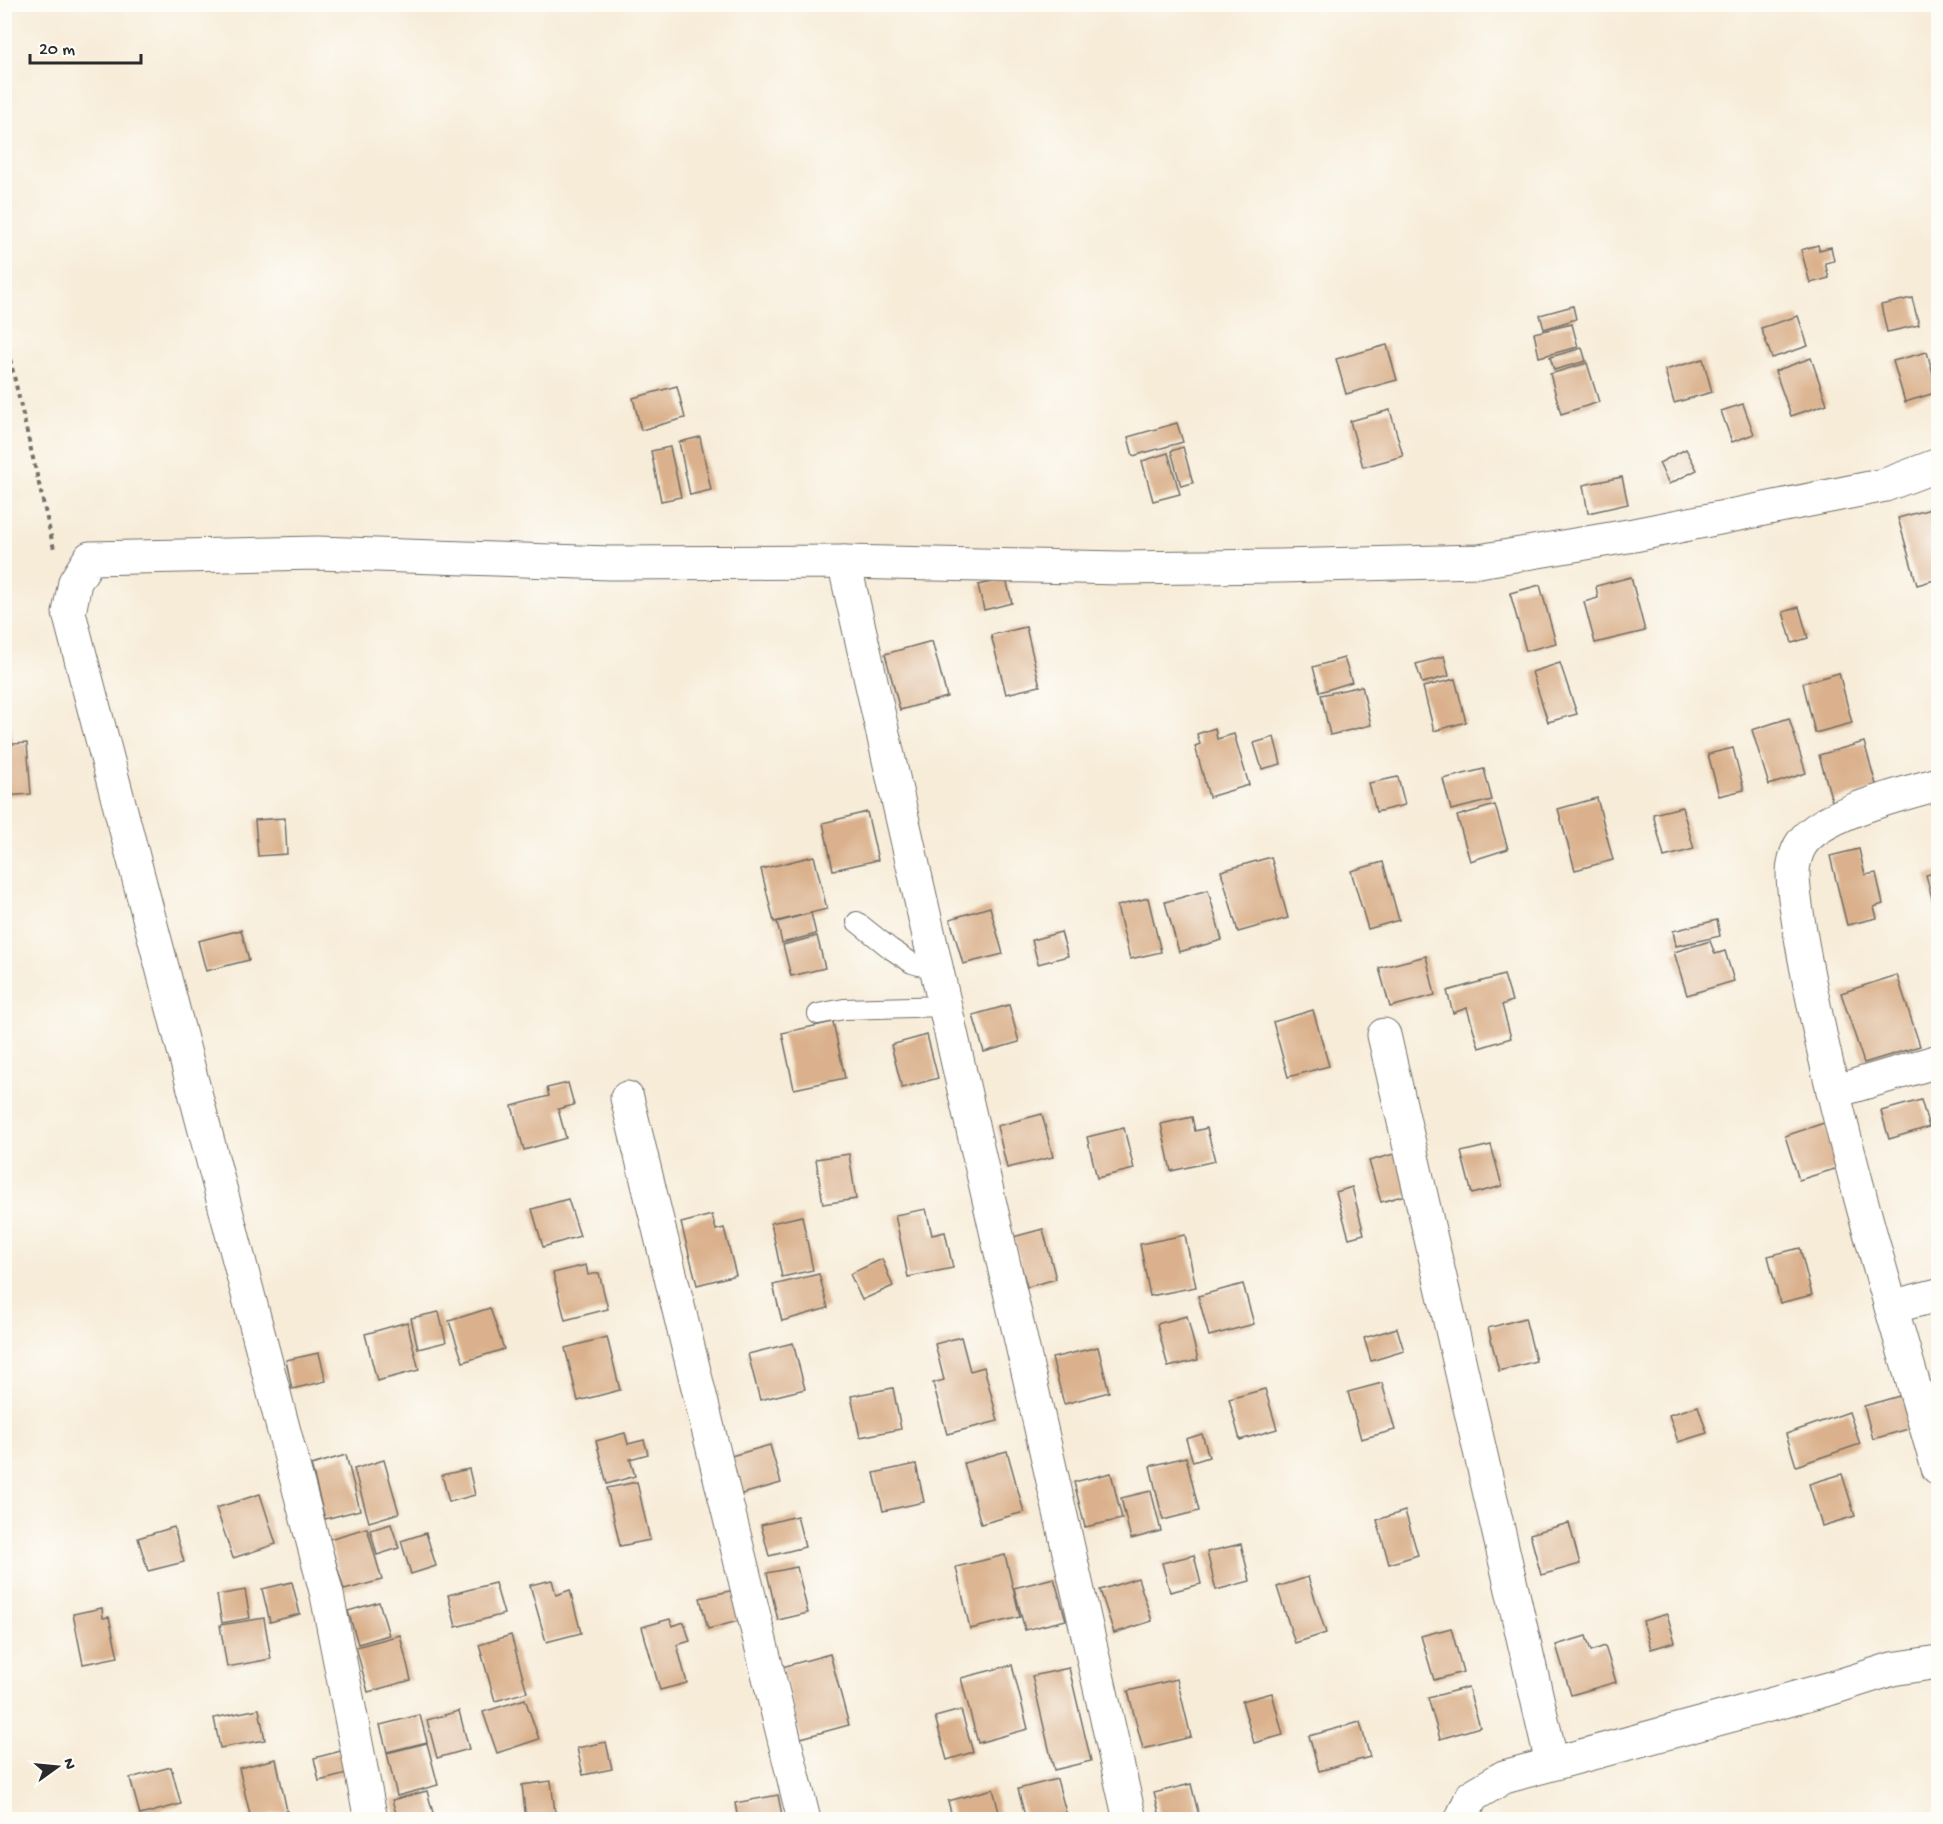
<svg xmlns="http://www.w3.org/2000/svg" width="1943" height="1824" viewBox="0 0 1943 1824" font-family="'Gochi Hand',sans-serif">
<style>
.building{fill:#dab18c}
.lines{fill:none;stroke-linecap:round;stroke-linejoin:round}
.lane-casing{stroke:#726f68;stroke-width:22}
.street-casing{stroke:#726f68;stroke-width:35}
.path{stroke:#726f68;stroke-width:4;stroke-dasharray:4.5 4.5;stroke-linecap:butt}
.lane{stroke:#fff;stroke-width:20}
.street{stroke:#fff;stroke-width:33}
</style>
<rect width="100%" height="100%" fill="#fdfcf7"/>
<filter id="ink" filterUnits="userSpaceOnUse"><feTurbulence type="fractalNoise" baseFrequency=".0167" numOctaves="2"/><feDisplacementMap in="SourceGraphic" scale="12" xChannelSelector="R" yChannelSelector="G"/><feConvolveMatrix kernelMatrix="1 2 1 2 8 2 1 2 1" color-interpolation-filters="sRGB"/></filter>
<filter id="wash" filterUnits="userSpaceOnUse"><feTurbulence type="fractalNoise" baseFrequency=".008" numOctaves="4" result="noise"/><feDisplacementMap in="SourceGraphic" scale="24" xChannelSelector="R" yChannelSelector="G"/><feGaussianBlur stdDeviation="1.35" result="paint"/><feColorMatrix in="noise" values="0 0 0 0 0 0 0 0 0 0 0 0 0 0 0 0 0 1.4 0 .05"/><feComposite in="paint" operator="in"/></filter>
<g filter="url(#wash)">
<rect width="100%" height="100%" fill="#f7ecd8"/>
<g id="blocks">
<!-- building -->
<g class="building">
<polygon points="1818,245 1819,250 1831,247 1834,261 1825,263 1829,278 1810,283 1801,250"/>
<polygon points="1912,298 1919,325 1887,332 1881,305"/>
<polygon points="1573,306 1576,319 1544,329 1540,315"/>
<polygon points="1798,316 1808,346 1772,358 1761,328"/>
<polygon points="1572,324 1578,347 1539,357 1534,333"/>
<polygon points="1387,345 1397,380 1346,394 1336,359"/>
<polygon points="1582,348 1586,361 1554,370 1550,357"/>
<polygon points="1927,352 1938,392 1905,402 1893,361"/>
<polygon points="1811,358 1827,404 1791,416 1775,371"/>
<polygon points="1703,359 1712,392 1674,403 1665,370"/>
<polygon points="1587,363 1599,402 1561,414 1550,374"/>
<polygon points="677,386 685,418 641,430 633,398"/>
<polygon points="1743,404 1754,434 1732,442 1721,411"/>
<polygon points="1390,410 1403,456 1363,467 1350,421"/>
<polygon points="1177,423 1183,442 1133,456 1128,437"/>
<polygon points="700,437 711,490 690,495 679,442"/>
<polygon points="670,447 681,497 661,501 651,451"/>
<polygon points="1183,447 1193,483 1181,486 1171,451"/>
<polygon points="1686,449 1697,470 1669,484 1659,463"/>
<polygon points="1168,453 1180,494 1153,501 1142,461"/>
<polygon points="1622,477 1628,504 1588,513 1583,485"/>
<polygon points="1938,507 1938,579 1917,585 1898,518"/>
<polygon points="1631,577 1645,631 1595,643 1584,602 1598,598 1596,586"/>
<polygon points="1006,579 1012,603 984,610 978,585"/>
<polygon points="1540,585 1556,643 1526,651 1510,593"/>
<polygon points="1799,607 1808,638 1792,643 1783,612"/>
<polygon points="1026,627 1040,686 1006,694 991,635"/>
<polygon points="932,641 947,697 900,710 885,654"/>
<polygon points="1444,656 1449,676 1422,683 1416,664"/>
<polygon points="1344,658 1352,682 1320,692 1313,667"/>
<polygon points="1560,663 1577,714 1548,722 1532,672"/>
<polygon points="1839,673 1852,723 1815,733 1803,683"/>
<polygon points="1455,679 1466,722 1434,731 1423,687"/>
<polygon points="1362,686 1371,725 1330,735 1321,695"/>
<polygon points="9,714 12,744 27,743 31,794 4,796 4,715"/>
<polygon points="1789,718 1806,773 1769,785 1752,730"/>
<polygon points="1215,728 1217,739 1234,734 1249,785 1209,797 1195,746 1200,744 1197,734"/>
<polygon points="1274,737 1281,764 1262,769 1254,743"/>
<polygon points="1864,742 1877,788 1832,801 1819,755"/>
<polygon points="1733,748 1744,790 1719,796 1708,754"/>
<polygon points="1484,769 1492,800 1451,810 1443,779"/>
<polygon points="1398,777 1405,805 1376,812 1369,783"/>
<polygon points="1597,798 1613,860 1575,870 1558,809"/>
<polygon points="1495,805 1508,849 1470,861 1457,816"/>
<polygon points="1682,807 1694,849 1664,857 1653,814"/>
<polygon points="867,812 878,860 833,870 823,823"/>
<polygon points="285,818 287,854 258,856 255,820"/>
<polygon points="1859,849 1865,875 1876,873 1883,904 1874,907 1877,918 1847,925 1830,856"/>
<polygon points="814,856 827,909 774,922 761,869"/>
<polygon points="1271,857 1288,918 1238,932 1221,871"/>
<polygon points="1383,862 1399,920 1368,929 1351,871"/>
<polygon points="1938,872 1938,921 1926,875"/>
<polygon points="1208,890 1222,940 1179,952 1165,902"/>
<polygon points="1148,898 1161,952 1130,959 1117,906"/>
<polygon points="990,907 1003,954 963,964 950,919"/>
<polygon points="811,913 816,934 782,943 777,922"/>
<polygon points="1717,920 1720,936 1676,946 1673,931"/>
<polygon points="241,930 249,960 206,971 198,941"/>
<polygon points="1061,932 1068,956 1038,964 1032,940"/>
<polygon points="817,936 825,968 791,976 783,945"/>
<polygon points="1710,941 1715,954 1725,951 1734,981 1687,995 1674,952"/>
<polygon points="1426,956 1435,995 1390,1007 1379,968"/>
<polygon points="1504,975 1512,1001 1502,1005 1511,1038 1479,1048 1467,1008 1453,1013 1447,991"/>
<polygon points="1897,975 1920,1046 1864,1063 1841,993"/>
<polygon points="1009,1005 1019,1042 984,1052 973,1015"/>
<polygon points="1313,1010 1329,1066 1288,1077 1273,1022"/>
<polygon points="833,1022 845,1078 794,1089 782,1033"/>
<polygon points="927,1035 938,1078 902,1088 891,1045"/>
<polygon points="568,1083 574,1105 558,1109 566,1138 524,1150 512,1106 549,1096 547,1088"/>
<polygon points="1921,1100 1929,1127 1889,1139 1881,1111"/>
<polygon points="1042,1114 1053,1157 1007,1168 997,1126"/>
<polygon points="1192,1117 1195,1131 1207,1128 1215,1161 1171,1171 1161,1124"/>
<polygon points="1824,1123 1838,1168 1799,1180 1785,1136"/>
<polygon points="1124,1128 1134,1169 1097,1178 1087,1137"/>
<polygon points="1491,1145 1502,1186 1472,1194 1461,1152"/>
<polygon points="1401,1152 1412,1193 1381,1202 1369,1161"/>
<polygon points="849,1154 856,1199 823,1204 816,1159"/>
<polygon points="1352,1187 1364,1234 1349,1238 1336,1192"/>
<polygon points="568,1199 580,1236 543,1247 532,1209"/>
<polygon points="926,1209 932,1235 945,1232 953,1268 908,1277 895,1215"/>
<polygon points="712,1215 716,1230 724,1228 736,1275 697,1285 681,1223"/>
<polygon points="802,1216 813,1270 782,1277 771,1223"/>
<polygon points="1043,1229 1056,1279 1027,1287 1013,1237"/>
<polygon points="1185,1235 1196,1287 1150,1296 1140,1244"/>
<polygon points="1800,1248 1812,1295 1780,1303 1768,1256"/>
<polygon points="882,1259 893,1286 862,1300 850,1274"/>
<polygon points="586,1265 588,1275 599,1273 608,1309 565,1320 553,1273"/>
<polygon points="819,1274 828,1308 782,1321 773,1285"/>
<polygon points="1243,1284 1254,1324 1209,1336 1198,1296"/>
<polygon points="490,1308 504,1349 463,1362 449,1321"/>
<polygon points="439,1312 446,1342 418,1349 411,1318"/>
<polygon points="1187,1316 1198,1360 1168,1367 1157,1324"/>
<polygon points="1525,1318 1536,1361 1499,1371 1488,1328"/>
<polygon points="407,1322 419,1370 377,1381 365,1334"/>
<polygon points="1397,1328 1404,1351 1371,1361 1364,1338"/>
<polygon points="607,1337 620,1390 578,1401 565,1348"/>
<polygon points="961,1337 970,1371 984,1367 998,1421 947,1434 933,1383 944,1380 935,1344"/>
<polygon points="793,1343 805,1389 760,1400 748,1354"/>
<polygon points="1098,1347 1109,1392 1064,1404 1052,1358"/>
<polygon points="319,1353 326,1381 292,1389 286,1360"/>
<polygon points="1382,1383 1395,1430 1361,1439 1348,1392"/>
<polygon points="893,1388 901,1429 860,1437 851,1396"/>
<polygon points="1265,1389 1277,1429 1240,1440 1229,1399"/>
<polygon points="1910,1393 1919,1426 1873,1439 1864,1406"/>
<polygon points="1698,1406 1707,1433 1678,1442 1669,1415"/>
<polygon points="1849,1412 1860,1444 1796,1466 1786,1434"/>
<polygon points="625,1433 628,1444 644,1440 648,1454 630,1459 635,1476 607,1484 596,1441"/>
<polygon points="1202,1434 1209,1457 1193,1462 1186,1439"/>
<polygon points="770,1445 781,1483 735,1496 724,1458"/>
<polygon points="1007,1451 1024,1512 981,1524 964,1463"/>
<polygon points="346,1455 360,1510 325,1519 311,1465"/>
<polygon points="1186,1457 1199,1511 1163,1520 1150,1466"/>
<polygon points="384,1460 399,1513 369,1522 354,1469"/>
<polygon points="916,1464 924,1502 883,1511 874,1473"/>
<polygon points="469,1469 475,1495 449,1502 442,1475"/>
<polygon points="1111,1473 1122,1519 1085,1527 1074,1482"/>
<polygon points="1842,1474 1855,1516 1822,1526 1809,1484"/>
<polygon points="637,1482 650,1540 620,1546 607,1488"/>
<polygon points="1151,1491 1161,1531 1131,1539 1121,1498"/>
<polygon points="260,1494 276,1544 233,1558 216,1508"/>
<polygon points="1405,1511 1418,1555 1389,1564 1377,1520"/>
<polygon points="797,1516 805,1547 769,1556 761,1525"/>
<polygon points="1569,1523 1580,1564 1541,1575 1530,1534"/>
<polygon points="391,1524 399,1548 377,1555 370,1530"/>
<polygon points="174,1527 184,1562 148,1571 138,1538"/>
<polygon points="367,1528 382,1580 344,1590 329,1539"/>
<polygon points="426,1533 436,1566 411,1574 401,1541"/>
<polygon points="1241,1544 1250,1581 1216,1590 1207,1552"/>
<polygon points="1005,1555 1020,1617 970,1629 956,1567"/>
<polygon points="1194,1555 1201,1584 1170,1592 1162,1563"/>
<polygon points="797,1567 808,1613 778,1620 767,1573"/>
<polygon points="1308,1577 1326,1633 1295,1643 1277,1587"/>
<polygon points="1054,1578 1066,1620 1025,1630 1014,1588"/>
<polygon points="1138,1578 1152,1621 1114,1633 1100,1590"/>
<polygon points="552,1580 556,1595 570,1590 581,1633 546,1642 530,1585"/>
<polygon points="292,1582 300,1614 270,1622 262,1589"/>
<polygon points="495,1583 504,1614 456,1627 448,1595"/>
<polygon points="245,1590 250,1618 222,1623 217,1595"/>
<polygon points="734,1590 742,1620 708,1629 700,1598"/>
<polygon points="379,1602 389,1635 358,1644 348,1611"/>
<polygon points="102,1608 103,1618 109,1617 118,1657 83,1664 73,1614"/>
<polygon points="1667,1614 1675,1642 1651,1649 1643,1621"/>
<polygon points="264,1618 271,1659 227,1667 220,1625"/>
<polygon points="670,1619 672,1626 684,1622 690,1641 677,1645 687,1683 660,1690 642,1627"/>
<polygon points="1451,1628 1463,1672 1434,1680 1421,1636"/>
<polygon points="400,1635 411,1680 368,1692 356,1647"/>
<polygon points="511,1635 527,1692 495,1701 479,1645"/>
<polygon points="1586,1636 1591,1651 1605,1646 1616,1682 1571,1695 1556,1645"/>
<polygon points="830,1654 849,1725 801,1738 782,1667"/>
<polygon points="1012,1665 1028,1729 978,1743 961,1678"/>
<polygon points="1069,1668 1091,1761 1054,1770 1032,1676"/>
<polygon points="1177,1679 1191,1737 1143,1749 1128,1691"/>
<polygon points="1468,1687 1480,1727 1440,1739 1428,1698"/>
<polygon points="1272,1693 1283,1735 1254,1743 1242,1701"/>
<polygon points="525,1699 539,1739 497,1753 483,1712"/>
<polygon points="259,1709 265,1740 220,1748 214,1718"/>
<polygon points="961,1710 973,1752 947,1760 935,1717"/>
<polygon points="459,1711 469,1749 437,1758 427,1720"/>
<polygon points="420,1715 427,1742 387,1752 380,1725"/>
<polygon points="1360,1722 1370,1757 1319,1771 1309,1736"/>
<polygon points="606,1742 612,1769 583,1775 577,1748"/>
<polygon points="427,1743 438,1785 397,1796 387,1753"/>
<polygon points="341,1751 347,1774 319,1781 314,1758"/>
<polygon points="276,1759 287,1811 251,1819 239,1768"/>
<polygon points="171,1767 181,1804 140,1815 130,1778"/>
<polygon points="1057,1779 1068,1820 1026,1820 1018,1789"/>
<polygon points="551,1781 556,1820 526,1820 522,1785"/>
<polygon points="1191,1784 1200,1820 1161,1820 1154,1793"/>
<polygon points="993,1789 1001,1820 953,1820 948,1801"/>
<polygon points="427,1791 435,1820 398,1820 392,1800"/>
<polygon points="778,1795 783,1820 738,1820 735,1803"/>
</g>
</g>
</g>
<g filter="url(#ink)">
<use href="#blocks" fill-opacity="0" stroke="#726f68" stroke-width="1.5"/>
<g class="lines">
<defs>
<g id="lane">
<polyline points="857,922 891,949 912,963 937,970"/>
<polyline points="818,1014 844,1009 945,1006"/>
</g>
<g id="street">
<polyline points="844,562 1130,1820"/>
<path d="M1938 784C1903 794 1818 814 1800 846 1796 853 1793 865 1793 872 1793 892 1797 912 1800 931 1806 969 1814 1006 1822 1043 1854 1186 1897 1327 1938 1468"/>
<polyline points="1384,1035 1552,1763"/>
<polyline points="1833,1092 1938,1061"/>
<polyline points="627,1098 804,1820"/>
<polyline points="1891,1307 1938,1295"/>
<polyline points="371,1820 327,1595 69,613 75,582 90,558 317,553 609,563 844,562 1120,568 1280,566 1479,561 1634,535 1885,485 1938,465"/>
<polyline points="1461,1820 1472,1796 1504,1777 1832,1688 1892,1669 1938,1662"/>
</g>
</defs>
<!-- lane casing -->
<use href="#lane" class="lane-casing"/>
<!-- street casing -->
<use href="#street" class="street-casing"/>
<!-- path -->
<polyline class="path" points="4,333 54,549"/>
<!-- lane -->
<use href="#lane" class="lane"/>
<!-- street -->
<use href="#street" class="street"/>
</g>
</g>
<!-- margin -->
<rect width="1943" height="1824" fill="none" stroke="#fdfcf7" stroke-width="24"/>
<!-- north arrow -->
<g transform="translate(57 1767) rotate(75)" stroke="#fdfcf7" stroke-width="4.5" paint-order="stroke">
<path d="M0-4.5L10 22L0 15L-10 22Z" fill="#2b2b2b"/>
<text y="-9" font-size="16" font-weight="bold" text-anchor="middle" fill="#2b2b2b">N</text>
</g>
<!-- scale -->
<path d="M30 54v9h111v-9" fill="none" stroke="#2b2b2b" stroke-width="3"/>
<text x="39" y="54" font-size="18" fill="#2b2b2b" stroke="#fdfcf7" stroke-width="4.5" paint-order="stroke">20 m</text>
</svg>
